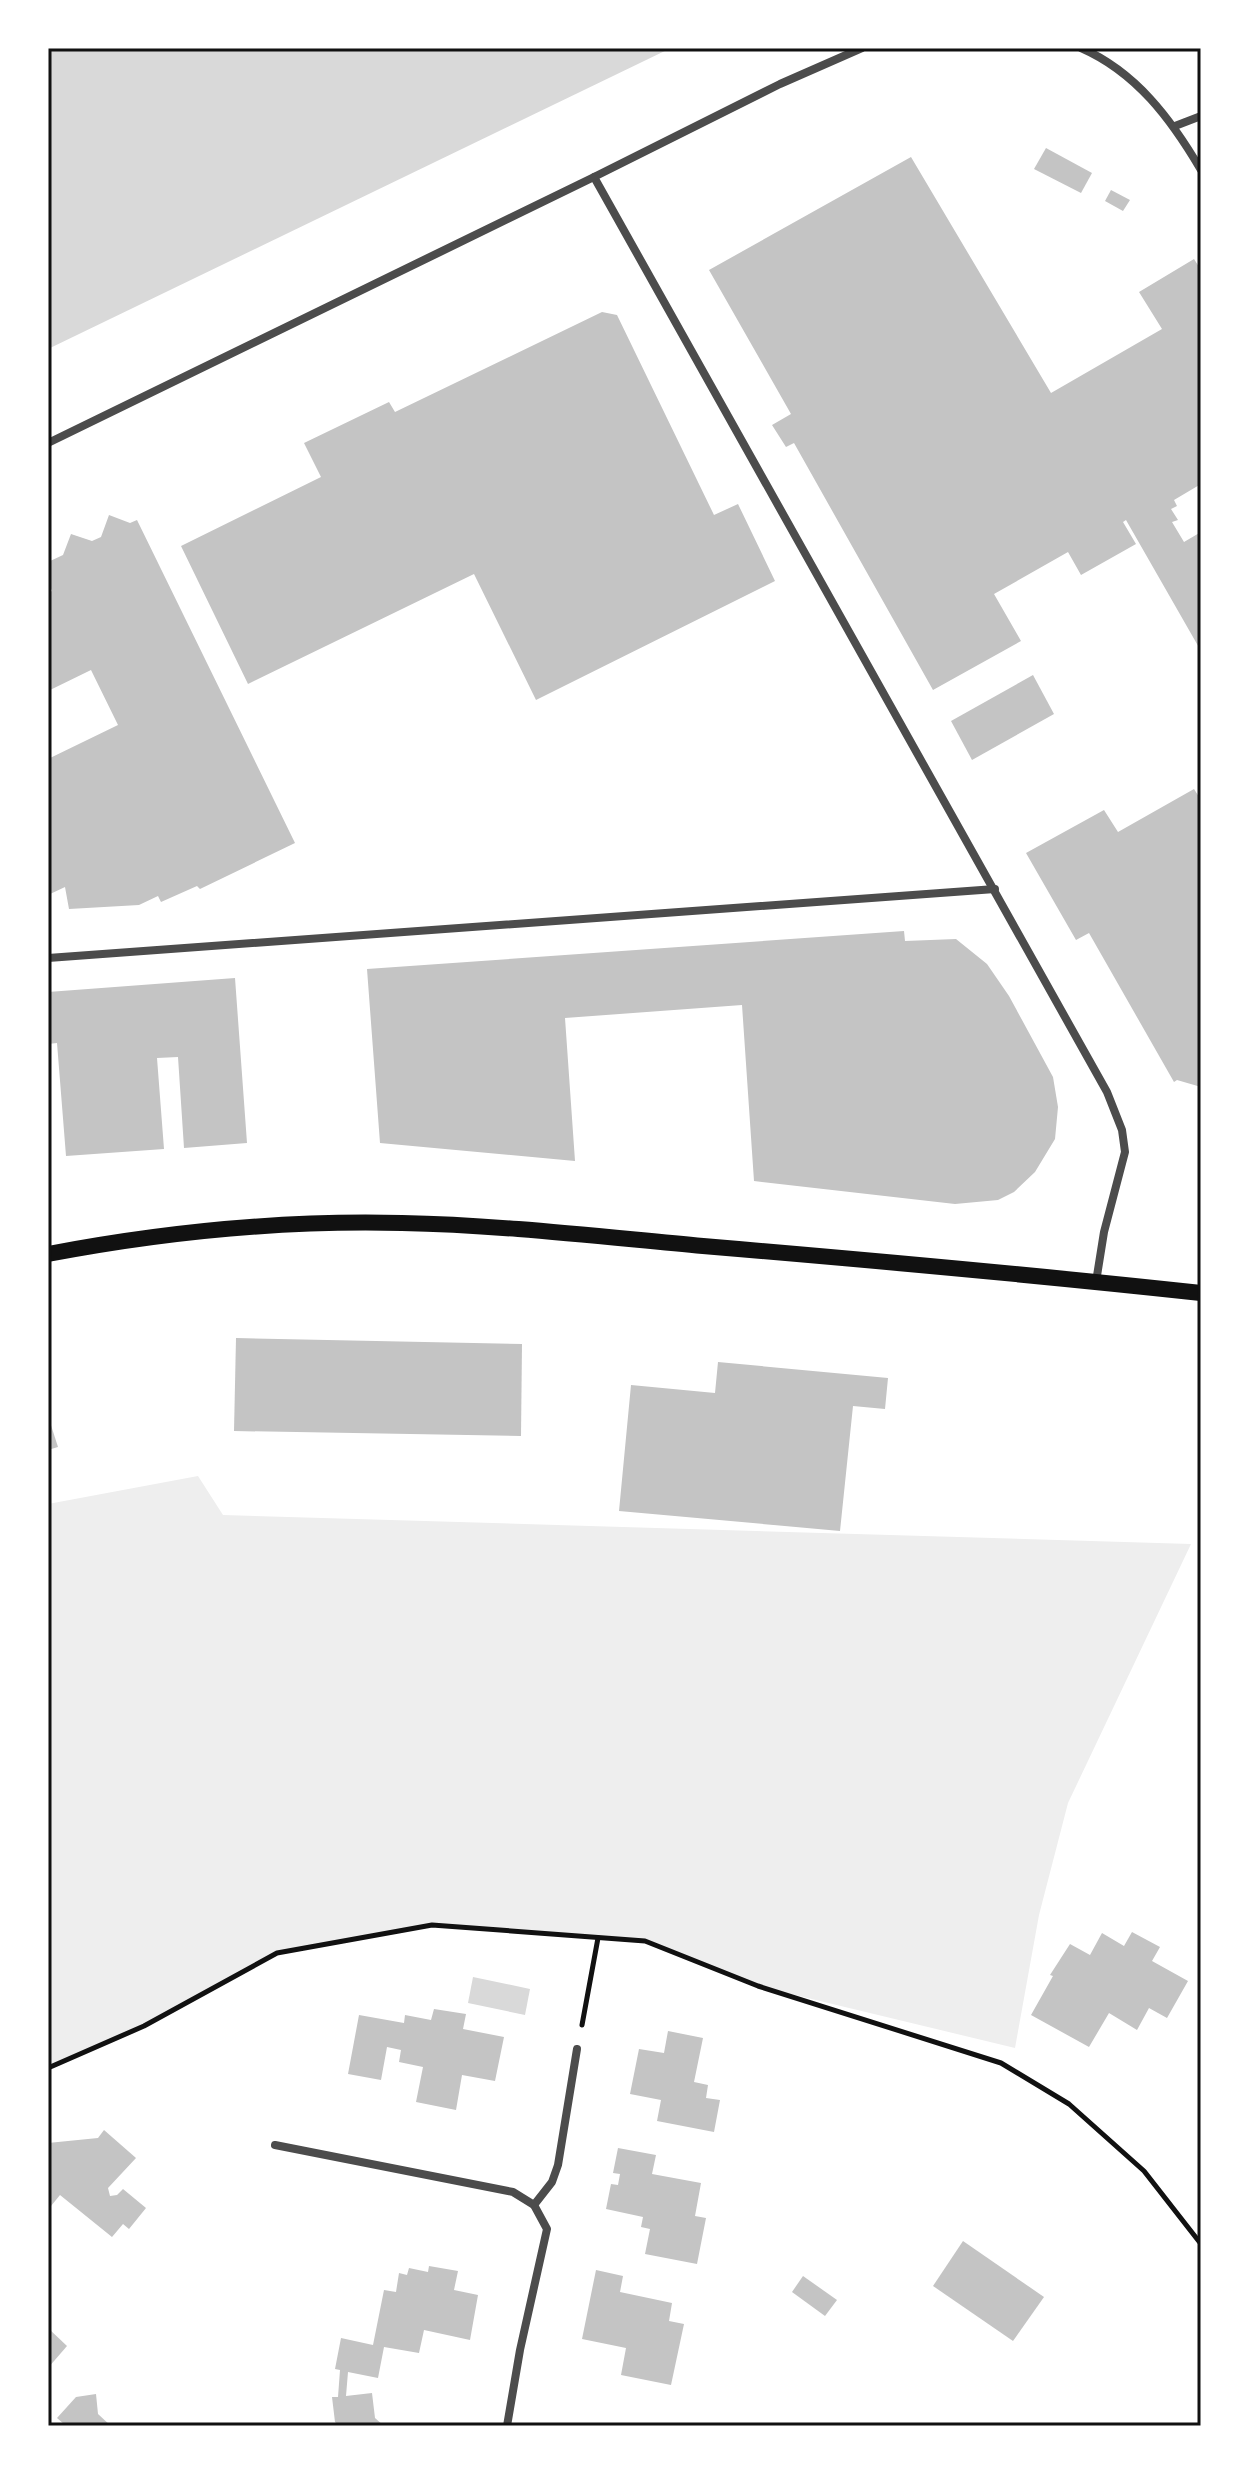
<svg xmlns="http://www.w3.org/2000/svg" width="1249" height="2474" viewBox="0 0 1249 2474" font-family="'PT Sans',sans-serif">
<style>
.green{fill:#eee}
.water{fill:#d9d9d9}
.building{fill:#c4c4c4}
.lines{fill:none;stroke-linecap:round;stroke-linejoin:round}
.path{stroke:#111;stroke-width:5}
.minor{stroke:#4c4c4c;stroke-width:8}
.secondary{stroke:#111;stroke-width:16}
.neatline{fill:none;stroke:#111;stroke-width:3}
</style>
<rect width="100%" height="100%" fill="#fff"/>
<!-- green -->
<polygon class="green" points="198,1476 223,1515 1191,1544 1068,1803 1039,1915 1015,2048 758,1986 645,1941 432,1925 277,1953 144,2026 48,2068 48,1504"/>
<!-- water -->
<g class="water">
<polygon points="48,48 671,48 48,349"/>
<polygon points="473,1977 530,1989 525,2015 468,2003"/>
</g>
<!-- building -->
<g class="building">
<polygon points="1046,148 1092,173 1081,193 1034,169"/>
<polygon points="911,157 1051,393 1162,329 1139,292 1194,259 1201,270 1201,484 1174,500 1177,506 1171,509 1178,520 1172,522 1184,542 1201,532 1201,651 1126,520 1123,522 1136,544 1081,575 1068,552 994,594 1021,641 933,690 794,443 786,447 772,425 791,414 709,270"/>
<polygon points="1111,190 1130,200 1123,211 1105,201"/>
<polygon points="602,312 617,315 714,515 738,504 775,581 536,700 474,574 248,684 181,546 321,477 304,443 389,402 395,412"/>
<polygon points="109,515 130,523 137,520 295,843 200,889 197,886 161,902 158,896 139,905 69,909 65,887 48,895 48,759 118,725 91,670 48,691 48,593 52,591 48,581 48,562 63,555 71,534 92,541 101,537"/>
<polygon points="1033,675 1054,714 972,760 951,721"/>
<polygon points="1194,789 1201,800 1201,1087 1177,1080 1174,1082 1089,933 1076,940 1026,853 1104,810 1118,832"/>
<polygon points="904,931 905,941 956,939 987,964 1009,996 1053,1077 1058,1107 1055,1139 1035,1172 1014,1192 998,1200 955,1204 754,1181 742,1005 565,1018 575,1161 380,1143 367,969"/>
<polygon points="235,978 247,1143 184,1148 178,1057 157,1058 164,1149 66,1156 57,1043 48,1044 48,992"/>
<polygon points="236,1338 522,1344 521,1436 234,1431"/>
<polygon points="718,1362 888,1378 885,1409 853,1406 840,1531 619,1511 631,1385 715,1393"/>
<polygon points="48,1416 58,1447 48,1450"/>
<polygon points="1132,1932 1160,1947 1152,1961 1188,1981 1167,2018 1149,2008 1137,2030 1109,2013 1089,2047 1031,2015 1053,1976 1050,1975 1070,1944 1090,1955 1102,1933 1124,1946"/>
<polygon points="434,2009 466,2014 463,2029 504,2037 495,2081 462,2075 456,2110 416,2102 423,2067 399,2062 401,2050 387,2047 381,2080 348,2074 359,2015 404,2023 405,2015 431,2020"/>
<polygon points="668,2031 703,2038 694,2082 708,2085 706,2098 720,2100 714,2132 657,2121 661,2100 630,2094 639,2049 664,2053"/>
<polygon points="104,2130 136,2158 108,2188 110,2196 117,2195 123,2189 146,2208 129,2229 123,2224 112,2237 60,2195 51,2206 48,2203 48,2143 98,2138"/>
<polygon points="618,2148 656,2155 652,2174 701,2183 695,2216 706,2218 697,2264 645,2254 650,2229 641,2227 643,2217 606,2209 611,2184 618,2185 620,2174 613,2173"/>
<polygon points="963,2241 1044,2297 1013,2341 933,2286"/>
<polygon points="429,2266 458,2271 454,2290 478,2295 470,2340 424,2330 419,2353 384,2347 378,2378 348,2372 346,2396 372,2393 375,2418 384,2426 339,2426 335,2422 332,2397 338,2397 340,2370 335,2369 341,2338 373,2345 384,2290 396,2292 399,2273 407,2275 409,2268 428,2272"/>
<polygon points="596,2270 623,2276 620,2292 672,2303 669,2321 684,2324 671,2385 621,2375 626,2348 582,2339"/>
<polygon points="803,2276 837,2300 825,2316 792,2292"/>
<polygon points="48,2328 67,2346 48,2368"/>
<polygon points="96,2394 98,2414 111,2426 63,2426 64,2424 57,2418 76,2397"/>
</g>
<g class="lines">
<!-- path -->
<g class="path">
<polyline points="582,2025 598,1938"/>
<polyline points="48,2068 144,2026 277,1953 432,1925 645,1941 758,1986 1001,2063 1069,2104 1144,2171 1201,2244"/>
</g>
<!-- minor -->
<g class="minor">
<path d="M1081 48C1136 72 1171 119 1201 170"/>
<polyline points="1175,126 1201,116"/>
<polyline points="594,177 1107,1092 1122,1130 1125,1152 1104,1232 1096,1282"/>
<polyline points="48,443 594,177 780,84 862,48"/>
<polyline points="48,958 995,889"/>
<polyline points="275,2145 513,2192 534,2205 547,2229 520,2350 507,2426"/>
<polyline points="534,2205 552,2182 558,2165 577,2049"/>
</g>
<!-- secondary -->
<path class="secondary" d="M48 1254C164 1232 284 1220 402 1223 502 1225 603 1237 703 1246 869 1260 1035 1275 1201 1293"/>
</g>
<!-- border -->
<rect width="1249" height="2474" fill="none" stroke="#ffffff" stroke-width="100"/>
<rect x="50" y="50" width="1149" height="2374" class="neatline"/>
</svg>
